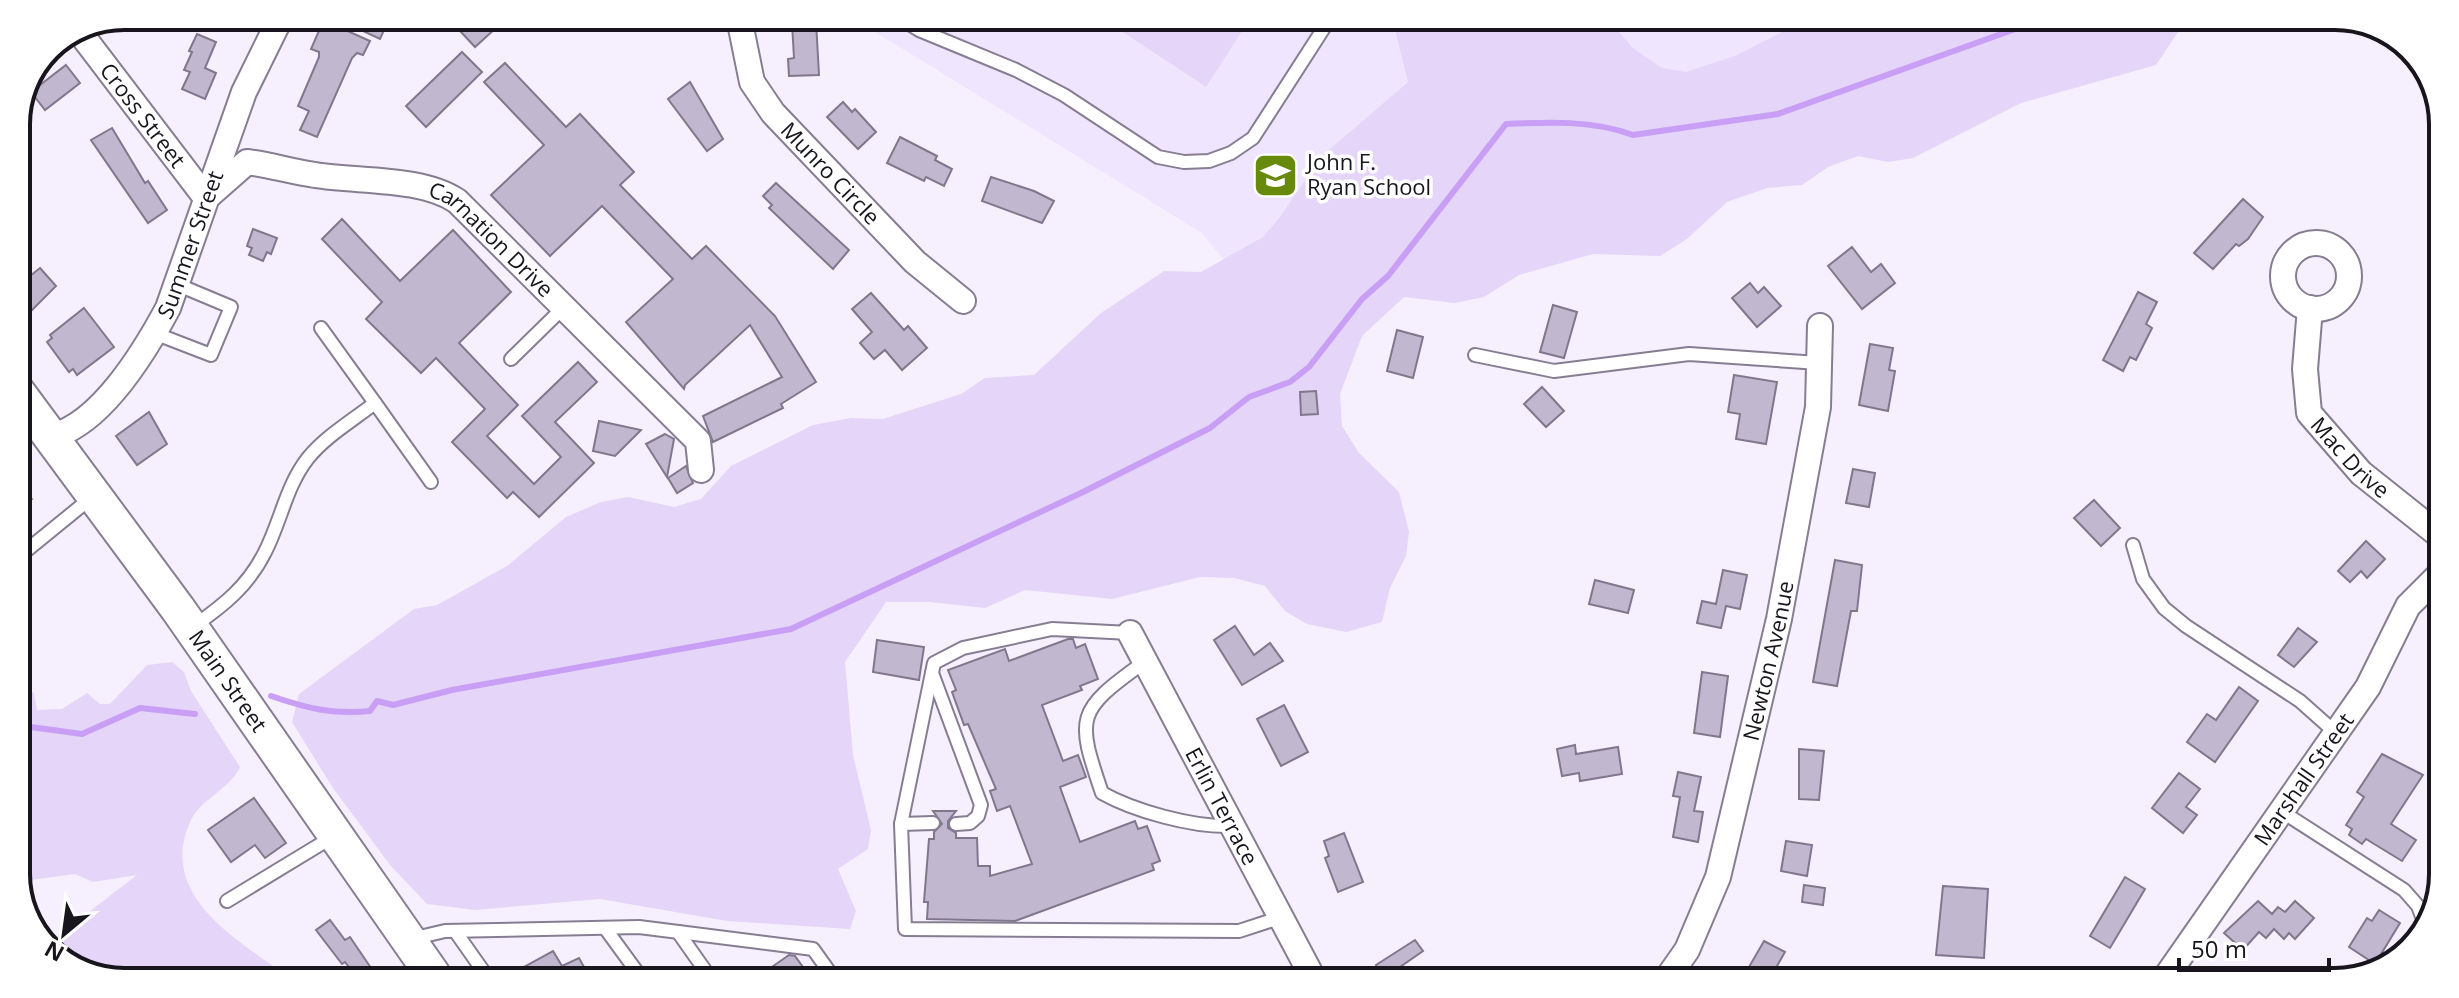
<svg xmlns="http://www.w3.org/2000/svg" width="2459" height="998" viewBox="0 0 2459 998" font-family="'Open Sans',sans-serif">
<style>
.built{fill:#f0e5fe}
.green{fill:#e5d5f8}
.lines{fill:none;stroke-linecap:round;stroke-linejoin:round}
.stream{stroke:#c89ff5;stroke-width:6}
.building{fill:#c1b7ce;stroke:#81778d;stroke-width:2}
.service-casing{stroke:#867d92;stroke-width:16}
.minor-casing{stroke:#867d92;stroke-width:28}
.secondary-casing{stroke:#867d92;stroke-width:38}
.path{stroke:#96929d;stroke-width:4;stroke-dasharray:2 6;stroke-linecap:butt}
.service{stroke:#fff;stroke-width:12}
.minor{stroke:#fff;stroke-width:24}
.secondary{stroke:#fff;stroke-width:34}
.labels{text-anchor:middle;stroke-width:7;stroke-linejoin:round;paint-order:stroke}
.street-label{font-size:22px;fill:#18151d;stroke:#fff}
.poi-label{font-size:22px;fill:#18151d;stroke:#fff;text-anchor:start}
.rim{fill:none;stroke:#18151d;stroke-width:4}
</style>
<rect width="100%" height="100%" fill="#f6f0fe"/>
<!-- built -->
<polygon class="built" points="854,19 1994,23 1733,100 1302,356 1202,233"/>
<!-- green -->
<g class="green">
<polygon points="1103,19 1249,20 1206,87"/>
<polygon points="1398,21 1609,21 1634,49 1662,68 1686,72 1735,56 1802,22 2184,23 2156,65 2021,103 1913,158 1888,162 1858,156 1828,167 1802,185 1767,188 1727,202 1687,239 1660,256 1593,254 1519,275 1484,297 1455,303 1404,297 1362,336 1340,394 1342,426 1359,453 1399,492 1409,532 1406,556 1390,588 1382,622 1346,632 1307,624 1285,611 1265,586 1234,578 1200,577 1112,599 1025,590 985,608 929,602 886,602 845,662 853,755 871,830 868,849 838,869 856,911 850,929 727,921 600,899 475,910 427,904 390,865 333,788 292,722 299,694 414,609 437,605 507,566 566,517 601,502 628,497 674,507 701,499 731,466 813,425 851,418 883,419 961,394 985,378 1034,375 1101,313 1164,271 1201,272 1263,237 1280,217 1321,157 1408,82 1395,30"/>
<path d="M172 662 184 672 191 691 240 767C229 790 202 798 191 820 156 894 236 939 286 975L83 974 46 945 137 875 93 882 75 874 16 882V690L19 686 34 693 37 710 62 709 87 693 100 704H110L147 665Z"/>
</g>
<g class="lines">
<!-- stream -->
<g class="stream">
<path d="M271 696C306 708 333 715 370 711L377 701 393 705 452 690 791 629 1083 492 1210 428 1249 397 1290 382 1309 367 1362 299 1388 276 1506 124C1548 122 1593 120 1633 135L1778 114 2032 23"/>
<polyline points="16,725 82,734 140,708 195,714"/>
</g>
</g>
<!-- building -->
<g class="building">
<polygon points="370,17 390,17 380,39 363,31"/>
<polygon points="447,17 486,17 496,28 475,47"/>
<polygon points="816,21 819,75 789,76 788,59 794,58 792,23"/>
<polygon points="322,24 330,27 332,24 370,41 363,55 357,53 352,58 317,137 300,130 309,111 298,106 319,57 319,52 311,49"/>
<polygon points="197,34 216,42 205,68 216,73 205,99 182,89 190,72 184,70 192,52 189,51"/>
<polygon points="462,52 482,72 426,127 406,106"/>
<polygon points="505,63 566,127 580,114 634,172 620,185 692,259 706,246 775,316 816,382 781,404 783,408 713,442 703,416 782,377 750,325 685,385 684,389 626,322 673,279 602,206 550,256 491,195 544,145 484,82"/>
<polygon points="66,65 80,83 45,110 31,92"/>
<polygon points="690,82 723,139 707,151 668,99"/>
<polygon points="843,102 852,112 855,109 876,132 858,149 827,117"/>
<polygon points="112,128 145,183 148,181 167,210 148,223 91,140"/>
<polygon points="900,137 937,156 935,160 952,169 944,186 926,177 924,181 887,163"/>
<polygon points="991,177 1034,191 1054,201 1042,223 982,201"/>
<polygon points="776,183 849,250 833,269 769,208 772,205 763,196"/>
<polygon points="2243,199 2263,217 2248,239 2239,246 2236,244 2213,269 2194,253"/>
<polygon points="342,219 400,281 453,230 511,292 459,343 518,405 487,436 534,484 561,457 522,416 578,362 597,382 555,422 594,463 539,517 513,492 507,498 452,442 485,409 436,358 421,373 366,319 382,302 322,239"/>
<polygon points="253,229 277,238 271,254 267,252 263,261 249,255 252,248 247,246"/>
<polygon points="1852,247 1871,272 1881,264 1895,283 1862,309 1828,266"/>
<polygon points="40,268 56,286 32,310 29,307 25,310 16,300 16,287"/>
<polygon points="1750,283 1758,293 1764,287 1781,306 1757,327 1732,298"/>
<polygon points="2138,292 2157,302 2146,324 2152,328 2136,360 2130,357 2123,371 2103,360"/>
<polygon points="871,293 904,330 908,326 927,348 902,370 885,350 874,359 860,343 872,332 852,309"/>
<polygon points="1553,305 1577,312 1564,358 1540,352"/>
<polygon points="84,308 114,347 77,375 73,369 69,372 47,342 52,338 50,335"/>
<polygon points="1397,330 1423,337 1413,378 1387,371"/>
<polygon points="1870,344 1893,348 1889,370 1895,371 1888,411 1859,405"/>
<polygon points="1734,375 1777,382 1766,444 1736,439 1740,414 1728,412"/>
<polygon points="1542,387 1564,411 1546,427 1524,404"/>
<polygon points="1316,391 1318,414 1301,415 1300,392"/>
<polygon points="149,412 167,444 137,465 116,436"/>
<polygon points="599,421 641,430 615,456 593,451"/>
<polygon points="665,434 674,439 667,477 646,444"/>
<polygon points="686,466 693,483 677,493 668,478"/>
<polygon points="1853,469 1875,473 1869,507 1846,503"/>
<polygon points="2094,500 2120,528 2101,546 2074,518"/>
<polygon points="2366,541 2385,559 2367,578 2361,571 2350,582 2338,571"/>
<polygon points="1835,560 1862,565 1857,611 1851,611 1837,686 1813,682"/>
<polygon points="1723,570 1747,575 1740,609 1726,606 1721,628 1697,623 1702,601 1716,604"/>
<polygon points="1595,580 1634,590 1628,613 1589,604"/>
<polygon points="1235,626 1254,655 1270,643 1283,661 1242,685 1214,640"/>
<polygon points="2298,628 2317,642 2294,667 2278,655"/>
<polygon points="1068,639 1073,639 1076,648 1085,644 1098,679 1080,686 1082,690 1042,705 1063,761 1078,755 1086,777 1060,787 1080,842 1135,821 1138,829 1147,826 1160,861 1152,864 1154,870 1015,921 927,919 928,902 924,902 929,839 934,839 934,832 942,824 933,811 956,811 948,821 948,828 956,833 956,838 977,838 978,866 990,866 990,876 1032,864 1010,806 997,811 990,791 996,789 968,724 964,725 952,692 956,690 948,670 1005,649 1009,661"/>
<polygon points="877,640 924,647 919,680 873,672"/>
<polygon points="1702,672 1728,676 1720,737 1694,733"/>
<polygon points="2239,687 2258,701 2215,762 2187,742 2207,714 2216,720"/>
<polygon points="1284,705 1308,752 1281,766 1257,719"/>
<polygon points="1575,745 1576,754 1618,747 1622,774 1580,781 1579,773 1562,776 1557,749"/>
<polygon points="1799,749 1824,751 1819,800 1799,799"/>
<polygon points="2382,754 2423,775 2391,824 2416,840 2402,861 2366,839 2362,844 2349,835 2352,829 2346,825 2364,797 2357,792"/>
<polygon points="1678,772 1701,777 1694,811 1703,812 1698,842 1673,837 1680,797 1673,796"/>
<polygon points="2179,773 2200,789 2186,807 2197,815 2183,833 2152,808"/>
<polygon points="254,798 286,843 265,858 255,845 231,862 208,830"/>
<polygon points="1344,833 1363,882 1338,892 1325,858 1329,856 1324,841"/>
<polygon points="1786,841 1812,845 1807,876 1781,871"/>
<polygon points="2125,877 2145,889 2110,948 2090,936"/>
<polygon points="1804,885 1825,888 1823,905 1802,902"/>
<polygon points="1943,886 1988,889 1984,958 1936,955"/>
<polygon points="2258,901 2272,914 2278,907 2285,912 2295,901 2314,918 2295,939 2289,933 2284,939 2274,929 2266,938 2259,932 2243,950 2224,933"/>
<polygon points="2379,910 2400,923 2375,964 2349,947 2367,918 2372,921"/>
<polygon points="330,920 345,940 350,937 371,968 361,975 355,975 345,962 342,964 316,930"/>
<polygon points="1415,940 1423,951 1384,978 1376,965"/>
<polygon points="1764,941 1785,952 1769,980 1752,980 1757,971 1749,967"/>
<polygon points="553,951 562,966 579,958 589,976 509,975"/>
<polygon points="789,955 795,956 810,977 759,976"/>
</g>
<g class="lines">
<defs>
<g id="service">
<polyline points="901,19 919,30 1016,70 1064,95 1158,157 1184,162 1209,161 1231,153 1253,138 1329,20"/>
<polyline points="321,328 375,403"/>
<polyline points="154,333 211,355 231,307 176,284"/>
<polyline points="1475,355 1554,371 1689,354 1819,363"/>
<polyline points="511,359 565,306"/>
<polyline points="2133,545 2143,579 2164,608 2186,626 2300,701 2336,733"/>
<polyline points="16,559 91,498"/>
<path d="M194 626C224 605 248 586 265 552 281 521 286 486 308 458 326 436 353 420 375 403L431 482"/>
<polyline points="1130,633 1052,629 963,648 934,663 901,824 905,929 1239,931 1279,918"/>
<path d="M1143 663C1076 711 1076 717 1102 793 1134 811 1192 827 1230 826"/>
<polyline points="932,673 981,805 978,816 970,823 956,824"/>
<polyline points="2281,811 2404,890 2418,906 2426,927"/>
<polyline points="901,824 933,823"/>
<polyline points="227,901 334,836"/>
<polyline points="605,928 640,976"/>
<polyline points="455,931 486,975"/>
<polyline points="678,932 709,976"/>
<polyline points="411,939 445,931 639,927 813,949 833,977"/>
</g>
<g id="minor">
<path id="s1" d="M739 18 752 82 773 113 915 262 963 301"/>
<path id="s2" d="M81 34 206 198 247 162C271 165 293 172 315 175 358 182 422 177 457 201L698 441 701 470"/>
<circle cx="2316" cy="276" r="33"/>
<path id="s3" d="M2310 308 2305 369 2309 413 2361 473 2439 535"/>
<path id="s4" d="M52 436C101 424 145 351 168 308L244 92 281 17"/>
<path id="s5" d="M1130 633 1313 978"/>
<path id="s6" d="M1666 980 1687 950 1718 877 1779 619 1818 407 1820 326"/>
<path id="s7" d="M2163 981 2368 687 2408 606 2438 576"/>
</g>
<g id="secondary">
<path id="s8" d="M16 390 178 609 433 975"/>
</g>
</defs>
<!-- service casing -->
<use href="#service" class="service-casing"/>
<!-- minor casing -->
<use href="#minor" class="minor-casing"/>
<!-- secondary casing -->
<use href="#secondary" class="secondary-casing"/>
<!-- path -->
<polyline class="path" points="16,480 33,502 16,515"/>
<!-- service -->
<use href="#service" class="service"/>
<!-- minor -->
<use href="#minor" class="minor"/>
<!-- secondary -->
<use href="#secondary" class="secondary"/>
</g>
<!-- icons -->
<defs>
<symbol id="school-square" viewBox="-11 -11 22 22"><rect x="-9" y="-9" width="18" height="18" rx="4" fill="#67890c" stroke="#fff"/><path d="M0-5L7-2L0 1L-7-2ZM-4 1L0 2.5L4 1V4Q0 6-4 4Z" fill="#fff"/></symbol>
</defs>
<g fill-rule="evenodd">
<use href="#school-square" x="1250" y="150" width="51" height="51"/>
</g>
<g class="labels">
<!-- street labels -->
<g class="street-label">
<text dy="8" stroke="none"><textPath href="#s2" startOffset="102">Cross Street</textPath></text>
<text dy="8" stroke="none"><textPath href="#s1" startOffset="186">Munro Circle</textPath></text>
<text dy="8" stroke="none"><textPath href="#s4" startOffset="244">Summer Street</textPath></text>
<text dy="8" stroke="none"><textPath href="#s2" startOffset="526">Carnation Drive</textPath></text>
<text dy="8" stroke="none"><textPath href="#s3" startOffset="166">Mac Drive</textPath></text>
<text dy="8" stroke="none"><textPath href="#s6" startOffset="338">Newton Avenue</textPath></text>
<text dy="8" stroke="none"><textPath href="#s8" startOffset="360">Main Street</textPath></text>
<text dy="8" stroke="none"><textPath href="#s7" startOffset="246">Marshall Street</textPath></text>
<text dy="8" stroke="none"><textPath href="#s5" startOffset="196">Erlin Terrace</textPath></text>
</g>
<!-- poi labels -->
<g class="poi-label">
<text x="1307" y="170">John F.<tspan x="1307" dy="25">Ryan School</tspan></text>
</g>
</g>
<!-- crop -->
<path d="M0 0H2459V998H0ZM124 30H2335A94 94 0 0 1 2429 124V874A94 94 0 0 1 2335 968H124A94 94 0 0 1 30 874V124A94 94 0 0 1 124 30Z" fill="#fff" fill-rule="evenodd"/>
<path class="rim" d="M124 30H2335A94 94 0 0 1 2429 124V874A94 94 0 0 1 2335 968H124A94 94 0 0 1 30 874V124A94 94 0 0 1 124 30Z"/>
<!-- north arrow -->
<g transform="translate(64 934) rotate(209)" stroke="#ffffff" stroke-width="6" paint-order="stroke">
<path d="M0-6L14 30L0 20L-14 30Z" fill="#18151d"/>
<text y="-12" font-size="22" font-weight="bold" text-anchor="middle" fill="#18151d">N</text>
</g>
<!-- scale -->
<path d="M2179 958v12h150v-12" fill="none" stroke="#18151d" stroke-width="4"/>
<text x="2191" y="958" font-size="24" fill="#18151d" stroke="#ffffff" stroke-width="6" paint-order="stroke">50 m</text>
</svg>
